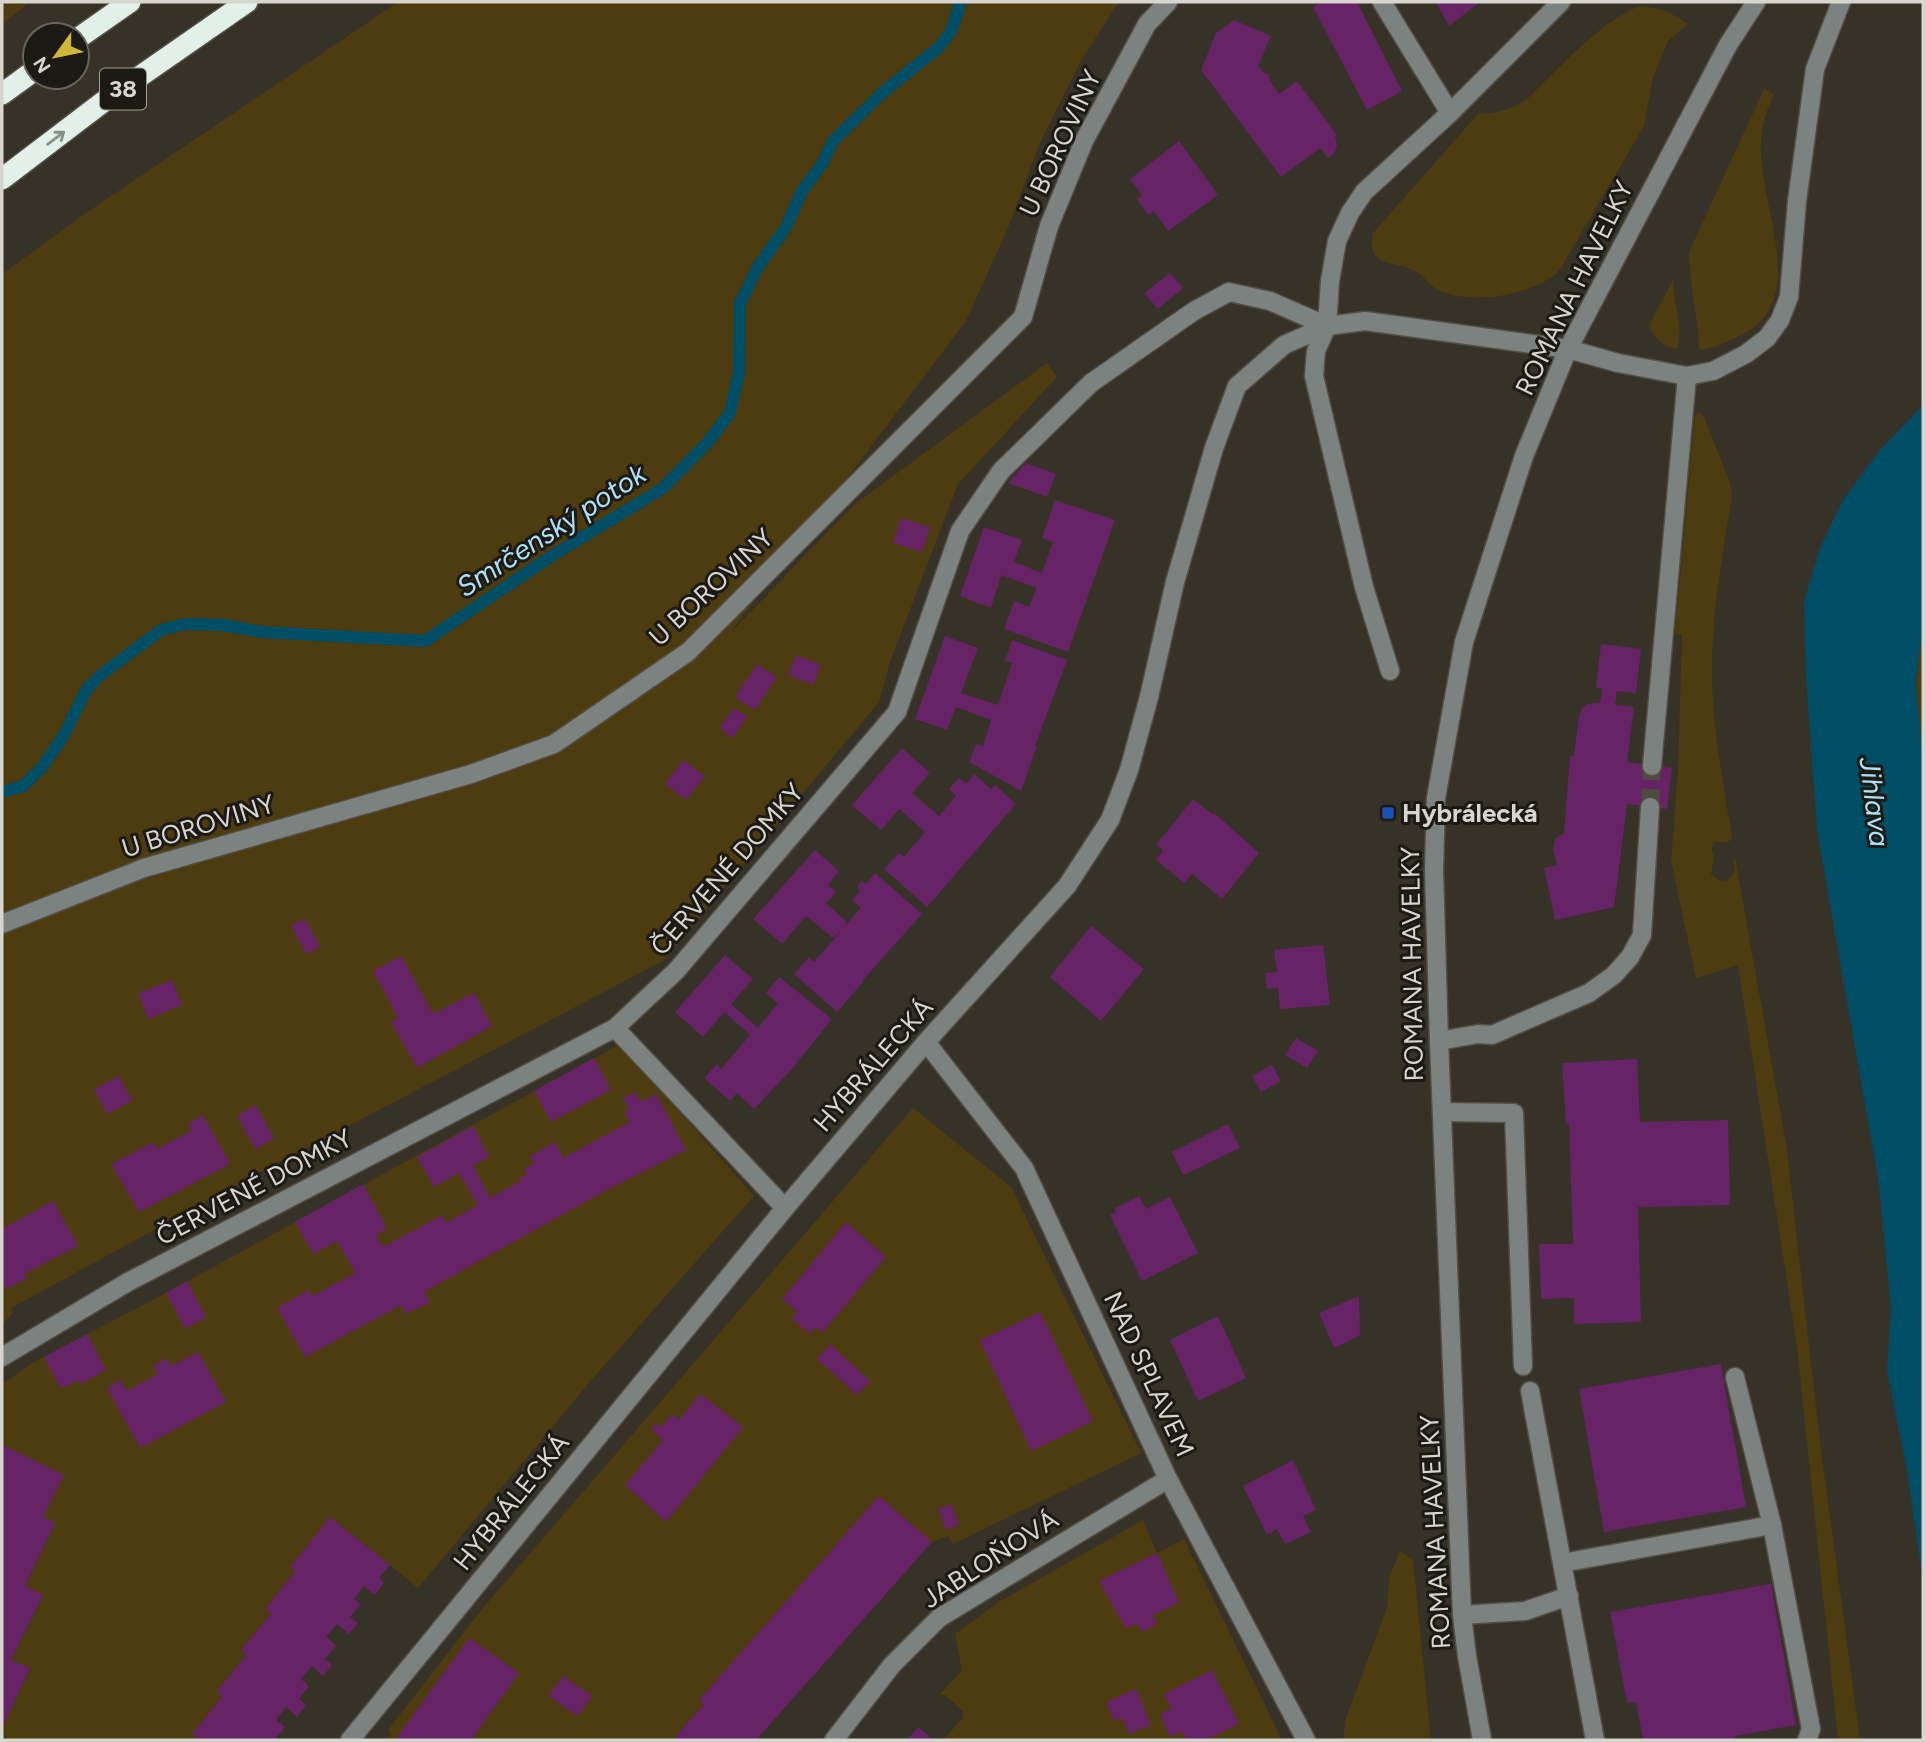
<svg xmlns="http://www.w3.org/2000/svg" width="1925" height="1742" viewBox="0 0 1925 1742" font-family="Figtree,sans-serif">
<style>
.green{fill:#4d3c0f}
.water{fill:#004d66}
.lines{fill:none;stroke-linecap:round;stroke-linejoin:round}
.stream{stroke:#004d66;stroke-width:12}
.building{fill:#662365}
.minor-tunnel{stroke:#4f4a40;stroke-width:18;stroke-dasharray:18 9;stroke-linecap:butt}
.minor-casing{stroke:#544f45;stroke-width:21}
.highway-casing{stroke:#544f45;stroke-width:24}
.minor{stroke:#7c827f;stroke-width:18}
.highway{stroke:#e1f1e9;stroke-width:21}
.oneway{stroke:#88908a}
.transit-dot{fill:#1a4fb4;stroke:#1c1a15;stroke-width:2.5}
.labels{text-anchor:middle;stroke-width:6;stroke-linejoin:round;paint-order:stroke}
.shield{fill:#1c1a15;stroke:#a09d96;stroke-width:2}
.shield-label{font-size:24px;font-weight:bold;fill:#d8d5ce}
.street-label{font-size:26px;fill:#d8d5ce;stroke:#1c1a15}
.poi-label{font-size:26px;font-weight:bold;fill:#d8d5ce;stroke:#1c1a15;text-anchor:start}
.water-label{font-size:28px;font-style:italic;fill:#ace1f9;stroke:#1c1a15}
</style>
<rect width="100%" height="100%" fill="#373227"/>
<!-- green -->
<g class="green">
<polygon points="2,2 30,2 2,24"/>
<polygon points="398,2 1119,2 1080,62 1039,145 1008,228 966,321 729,634 855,504 1047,363 1057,377 958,484 890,662 879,702 663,961 253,1176 11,1308 13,1313 2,1324 2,274 89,211"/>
<path d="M1639 6C1659 7 1673 13 1688 24L1668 41 1653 77 1644 126 1566 259C1563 265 1558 273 1553 276 1526 296 1468 305 1438 290 1430 286 1425 277 1417 272 1394 259 1366 270 1373 233L1478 114C1497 113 1511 110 1527 99 1561 67 1596 25 1639 6Z"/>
<path d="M1764 89 1774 94C1765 115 1760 128 1761 151 1761 209 1811 304 1739 336 1726 342 1712 350 1699 349 1698 316 1689 285 1689 252Z"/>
<path d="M1674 278C1671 302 1685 322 1677 349 1662 346 1654 338 1649 325Z"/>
<path d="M1699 412 1704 417 1730 483 1732 496C1723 550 1713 606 1712 662 1711 721 1723 780 1732 838L1728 842H1714L1711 848 1714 857 1711 874 1720 881 1727 880 1733 875 1735 867 1733 860 1735 857 1787 1150 1820 1442 1860 1740H1838L1797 1347 1738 965 1696 978 1671 861 1678 770 1682 635 1675 634 1695 415Z"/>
<polygon points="1923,624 1923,760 1916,682"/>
<polygon points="617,1046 634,1061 754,1196 588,1384 418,1588 330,1517 295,1571 265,1609 271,1613 241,1650 246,1655 217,1691 222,1696 192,1734 198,1738 196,1740 12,1740 2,1735 2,1728 30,1669 11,1660 43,1596 25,1586 55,1523 43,1517 63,1475 2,1445 2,1384 34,1362 166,1293"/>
<polygon points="913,1108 1011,1187 1141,1453 953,1544 948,1536 932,1542 704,1704 675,1737 678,1740 386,1740 391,1734 388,1730 478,1614"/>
<polygon points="1143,1520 1157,1553 1184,1539 1282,1740 943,1740 963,1718 963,1711 945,1695 939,1695 962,1671 955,1634 999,1602"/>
<polygon points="1400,1551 1413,1560 1431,1740 1343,1740 1346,1718 1387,1608 1389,1578"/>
</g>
<!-- water -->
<polygon class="water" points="1923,405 1923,624 1916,682 1923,760 1923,1582 1908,1476 1887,1370 1891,1308 1879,1184 1817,830 1806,676 1804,602 1819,550 1843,500 1879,451"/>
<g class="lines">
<!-- stream -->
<polyline class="stream" points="2,792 23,786 42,767 64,735 86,690 99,676 161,630 185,624 223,625 262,632 425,641 553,555 663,488 707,443 730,413 739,372 740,303 758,267 786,227 802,191 822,164 833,141 882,93 939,47 951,31 961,2"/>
</g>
<!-- building -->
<g class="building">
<polygon points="1322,2 1357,2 1402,91 1367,110 1313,7"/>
<polygon points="1436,2 1480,2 1449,26"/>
<polygon points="1234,20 1271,36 1258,66 1263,72 1269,75 1270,81 1279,94 1297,81 1337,135 1335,137 1337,145 1335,152 1328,158 1320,148 1281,177 1201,70 1216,33"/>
<polygon points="1179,141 1218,195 1168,231 1154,211 1148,215 1137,199 1142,195 1130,179"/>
<polygon points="1170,273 1183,288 1158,309 1144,293"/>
<polygon points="1026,463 1056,474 1047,497 1008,483"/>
<polygon points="1055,500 1115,520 1068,652 1004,629 1014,601 1029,607 1037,588 1001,575 991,608 960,596 984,527 1022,540 1014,562 1042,573 1053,542 1042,538"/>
<polygon points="901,518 930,527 922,552 893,543"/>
<polygon points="945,636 978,648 961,693 998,705 1012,663 1005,661 1012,640 1067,660 1035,746 1037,746 1021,791 969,762 976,744 983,746 991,720 956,707 947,730 915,719"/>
<polygon points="1601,644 1641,649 1636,693 1617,691 1615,705 1634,707 1627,762 1672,768 1667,809 1627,804 1614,907 1555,920 1544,868 1557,865 1553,849 1555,839 1564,833 1570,756 1574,756 1579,716 1583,707 1588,704 1600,703 1602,689 1596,688"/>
<polygon points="796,655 821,665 813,685 788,675"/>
<polygon points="757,664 777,677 755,710 735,697"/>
<polygon points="734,708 747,717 732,738 719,728"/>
<polygon points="902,748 930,773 912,793 939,816 956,796 949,789 959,778 966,784 974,774 991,789 995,785 1016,804 927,907 884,869 899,853 904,857 925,832 899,809 881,830 852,805"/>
<polygon points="683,760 705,776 686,800 665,784"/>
<polygon points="1193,799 1212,814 1214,813 1259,853 1222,899 1192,874 1184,883 1156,860 1163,850 1156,845"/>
<polygon points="815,850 839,871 828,885 836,892 826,903 847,922 842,929 861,908 852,900 860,891 857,887 862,881 866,884 875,873 922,914 862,981 863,982 837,1012 794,974 809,957 814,962 841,931 833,938 806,916 782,944 753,919"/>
<polygon points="305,919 320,947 306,954 291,926"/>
<polygon points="1091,926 1144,969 1101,1021 1050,977"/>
<polygon points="1323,945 1330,1005 1280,1009 1278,988 1267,989 1265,973 1277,972 1274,950"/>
<polygon points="725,955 753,979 731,1004 758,1028 778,1003 766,993 779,977 832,1019 791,1070 754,1109 737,1093 730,1101 704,1078 717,1064 721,1069 750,1035 724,1012 703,1037 675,1012"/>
<polygon points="401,956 433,1014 474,993 492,1026 417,1068 391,1022 398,1018 373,971"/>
<polygon points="172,980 182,1005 148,1019 138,993"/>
<polygon points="1296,1038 1318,1051 1307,1068 1285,1055"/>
<polygon points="594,1058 611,1090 551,1122 534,1091"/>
<polygon points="1637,1059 1640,1122 1728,1120 1730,1205 1638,1207 1641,1322 1574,1324 1574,1298 1541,1299 1539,1244 1573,1244 1569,1124 1566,1123 1562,1063"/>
<polygon points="1272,1065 1281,1081 1261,1092 1252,1076"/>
<polygon points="119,1076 132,1101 107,1114 94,1089"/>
<polygon points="635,1092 641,1102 656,1094 686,1150 601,1193 424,1292 430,1303 405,1314 401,1305 305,1357 277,1308 308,1290 312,1296 355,1273 337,1241 313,1254 295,1222 363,1184 387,1229 376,1235 383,1247 442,1215 446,1223 478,1205 459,1173 434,1187 417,1157 473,1126 489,1157 473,1166 490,1198 521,1181 519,1178 527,1174 524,1169 534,1163 530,1156 555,1142 563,1158 630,1122 624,1111 629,1109 623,1098"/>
<polygon points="256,1105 274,1139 255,1149 237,1116"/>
<polygon points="203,1115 230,1164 139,1212 111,1164 153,1142 157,1149 191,1131 188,1124"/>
<polygon points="1228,1124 1240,1148 1183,1175 1172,1152"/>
<polygon points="1139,1196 1146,1209 1170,1197 1198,1253 1142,1281 1110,1215 1116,1212 1114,1209"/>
<polygon points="53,1201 78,1246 24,1274 27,1278 6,1289 2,1284 2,1229"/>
<polygon points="846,1222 886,1257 822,1333 815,1327 809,1333 792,1319 797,1312 782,1299"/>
<polygon points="187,1281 206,1317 185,1329 166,1293"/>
<polygon points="1359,1296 1360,1335 1334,1348 1319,1313"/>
<polygon points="1040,1312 1093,1421 1031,1451 980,1340"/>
<polygon points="1218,1316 1246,1378 1198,1401 1170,1340"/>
<polygon points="87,1334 106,1370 81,1384 78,1380 61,1389 44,1357"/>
<polygon points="830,1344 870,1381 857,1395 817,1359"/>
<polygon points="198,1352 226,1402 140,1448 107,1388 120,1380 127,1391 158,1374 153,1366 166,1358 171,1366"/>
<polygon points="1721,1364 1746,1507 1604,1532 1579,1389"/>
<polygon points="700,1394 743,1427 666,1522 625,1485 663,1440 651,1429 656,1423 661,1427 672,1414 679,1420"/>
<polygon points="2,1445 64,1475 43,1517 55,1523 25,1586 43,1595 11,1660 30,1668 2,1729"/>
<polygon points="1293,1460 1316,1510 1303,1516 1311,1532 1285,1544 1277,1529 1267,1535 1243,1486"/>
<polygon points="879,1496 932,1542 756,1740 678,1740 675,1737 704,1704 699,1700"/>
<polygon points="951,1504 959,1525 946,1530 938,1509"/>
<polygon points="330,1517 390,1565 379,1578 384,1583 374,1595 364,1586 354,1599 361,1604 350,1617 358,1623 349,1634 337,1624 326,1637 336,1646 325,1659 332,1665 323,1676 312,1666 301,1679 309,1686 299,1699 306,1705 297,1717 286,1707 276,1720 285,1727 275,1740 196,1740 198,1738 192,1734 222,1696 217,1691 246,1655 241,1650 271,1613 265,1609 295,1571 290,1567"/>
<polygon points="1157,1553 1179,1603 1153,1615 1157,1624 1141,1632 1137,1623 1126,1629 1099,1581"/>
<polygon points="1771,1584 1796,1725 1735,1736 1736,1740 1643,1740 1636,1702 1627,1703 1610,1612"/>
<polygon points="469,1638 519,1673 481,1726 471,1740 395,1740"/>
<polygon points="1212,1670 1239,1724 1205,1740 1186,1740 1182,1731 1170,1737 1160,1714 1171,1709 1164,1694"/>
<polygon points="563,1676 592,1696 578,1716 548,1696"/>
<polygon points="1136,1689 1151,1725 1129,1734 1122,1718 1114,1721 1106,1702"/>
<polygon points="918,1727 934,1740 907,1740"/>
</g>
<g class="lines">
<!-- minor-tunnel -->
<polyline class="minor-tunnel" points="1650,807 1652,766"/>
<defs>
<g id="minor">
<polyline points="1382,2 1450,113"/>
<polyline points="1390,671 1364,587 1314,376 1316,351 1327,326 1330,281 1337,241 1350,213 1364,192 1450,113 1561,2"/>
<polyline points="1652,766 1687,376"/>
<polyline points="2,924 144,868 471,774 554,744 688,652 1023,317 1049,226 1084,141 1147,24 1168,2"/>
<polyline points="615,1028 785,1208"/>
<polyline points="1439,1041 1478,1034 1492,1035 1589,993 1614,975 1630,957 1642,935 1650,807"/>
<polyline points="926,1042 1024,1168 1168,1479 1306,1740"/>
<polyline points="1442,1112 1514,1113 1523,1366"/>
<polyline points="2,1357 128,1282 615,1028 676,971 897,712 960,531 1001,471 1091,383 1194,311 1229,292 1270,301 1327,326"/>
<polyline points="1735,1377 1772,1525 1811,1729 1807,1740"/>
<polyline points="1530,1391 1595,1740"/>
<polyline points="1562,1563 1772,1525"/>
<polyline points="1462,1615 1525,1611 1569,1596"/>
<polyline points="350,1740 785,1208 926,1042 1067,886 1110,820 1129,770 1149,697 1175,582 1214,448 1237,386 1284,345 1327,326 1365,321 1568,349 1618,363 1687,376 1713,371 1746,354 1767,338 1780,320 1789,297 1797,201 1815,69 1841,2"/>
<polyline points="834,1740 892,1665 939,1618 1168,1479"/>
<polyline points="1482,1740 1467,1656 1462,1615 1439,1041 1434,870 1436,798 1464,642 1524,456 1568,349 1728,45 1756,2"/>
</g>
<g id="highway">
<polyline points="77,39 130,2"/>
<polyline points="2,94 35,70"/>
<polyline points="2,179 103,102 247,2"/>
</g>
</defs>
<!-- minor casing -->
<use href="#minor" class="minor-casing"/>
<!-- highway casing -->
<use href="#highway" class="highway-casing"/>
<!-- minor -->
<use href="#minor" class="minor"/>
<!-- highway -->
<use href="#highway" class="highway"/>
</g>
<!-- one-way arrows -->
<defs><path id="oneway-shaft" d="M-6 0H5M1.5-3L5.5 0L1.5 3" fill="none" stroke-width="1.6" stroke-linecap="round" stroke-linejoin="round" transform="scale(1.75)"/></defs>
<use class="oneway" href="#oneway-shaft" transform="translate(56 138) rotate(-37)"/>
<!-- markers -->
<rect class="transit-dot" x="1381" y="806" width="14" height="14" rx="3.5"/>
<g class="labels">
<!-- shield labels -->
<rect class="shield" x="100" y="68.5" width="46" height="41" rx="5"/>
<g class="shield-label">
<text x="123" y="97">38</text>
</g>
<!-- street labels -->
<g class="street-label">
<text transform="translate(1060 143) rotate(-65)" y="9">U BOROVINY</text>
<text transform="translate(1574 288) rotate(-64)" y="9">ROMANA HAVELKY</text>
<text transform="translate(711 587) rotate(-43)" y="9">U BOROVINY</text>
<text transform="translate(198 826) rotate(-17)" y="9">U BOROVINY</text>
<text transform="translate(727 869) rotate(-49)" y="9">ČERVENÉ DOMKY</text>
<text transform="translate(1412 964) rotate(-91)" y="9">ROMANA HAVELKY</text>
<text transform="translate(873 1065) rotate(-49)" y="9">HYBRÁLECKÁ</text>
<text transform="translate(254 1187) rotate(-28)" y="9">ČERVENÉ DOMKY</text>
<text transform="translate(1149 1374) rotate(65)" y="9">NAD SPLAVEM</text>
<text transform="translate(511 1502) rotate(-51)" y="9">HYBRÁLECKÁ</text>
<text transform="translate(1435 1532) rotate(-93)" y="9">ROMANA HAVELKY</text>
<text transform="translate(990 1559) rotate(-33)" y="9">JABLOŇOVÁ</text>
</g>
<!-- poi labels -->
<g class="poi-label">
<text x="1402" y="822">Hybrálecká</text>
</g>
<!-- water labels -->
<g class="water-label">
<text transform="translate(551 530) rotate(-33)" y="10">Smrčenský potok</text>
<text transform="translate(1875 802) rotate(83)" y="10">Jihlava</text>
</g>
</g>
<!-- border -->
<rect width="1925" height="1742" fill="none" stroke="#d8d5ce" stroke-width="7"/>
<!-- north arrow -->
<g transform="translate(56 56) rotate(237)"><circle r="33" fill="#1c1a15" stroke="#67655f" stroke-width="2"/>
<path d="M0-5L12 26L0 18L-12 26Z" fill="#d1b736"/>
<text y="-10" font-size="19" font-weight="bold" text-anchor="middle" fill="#d8d5ce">N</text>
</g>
</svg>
